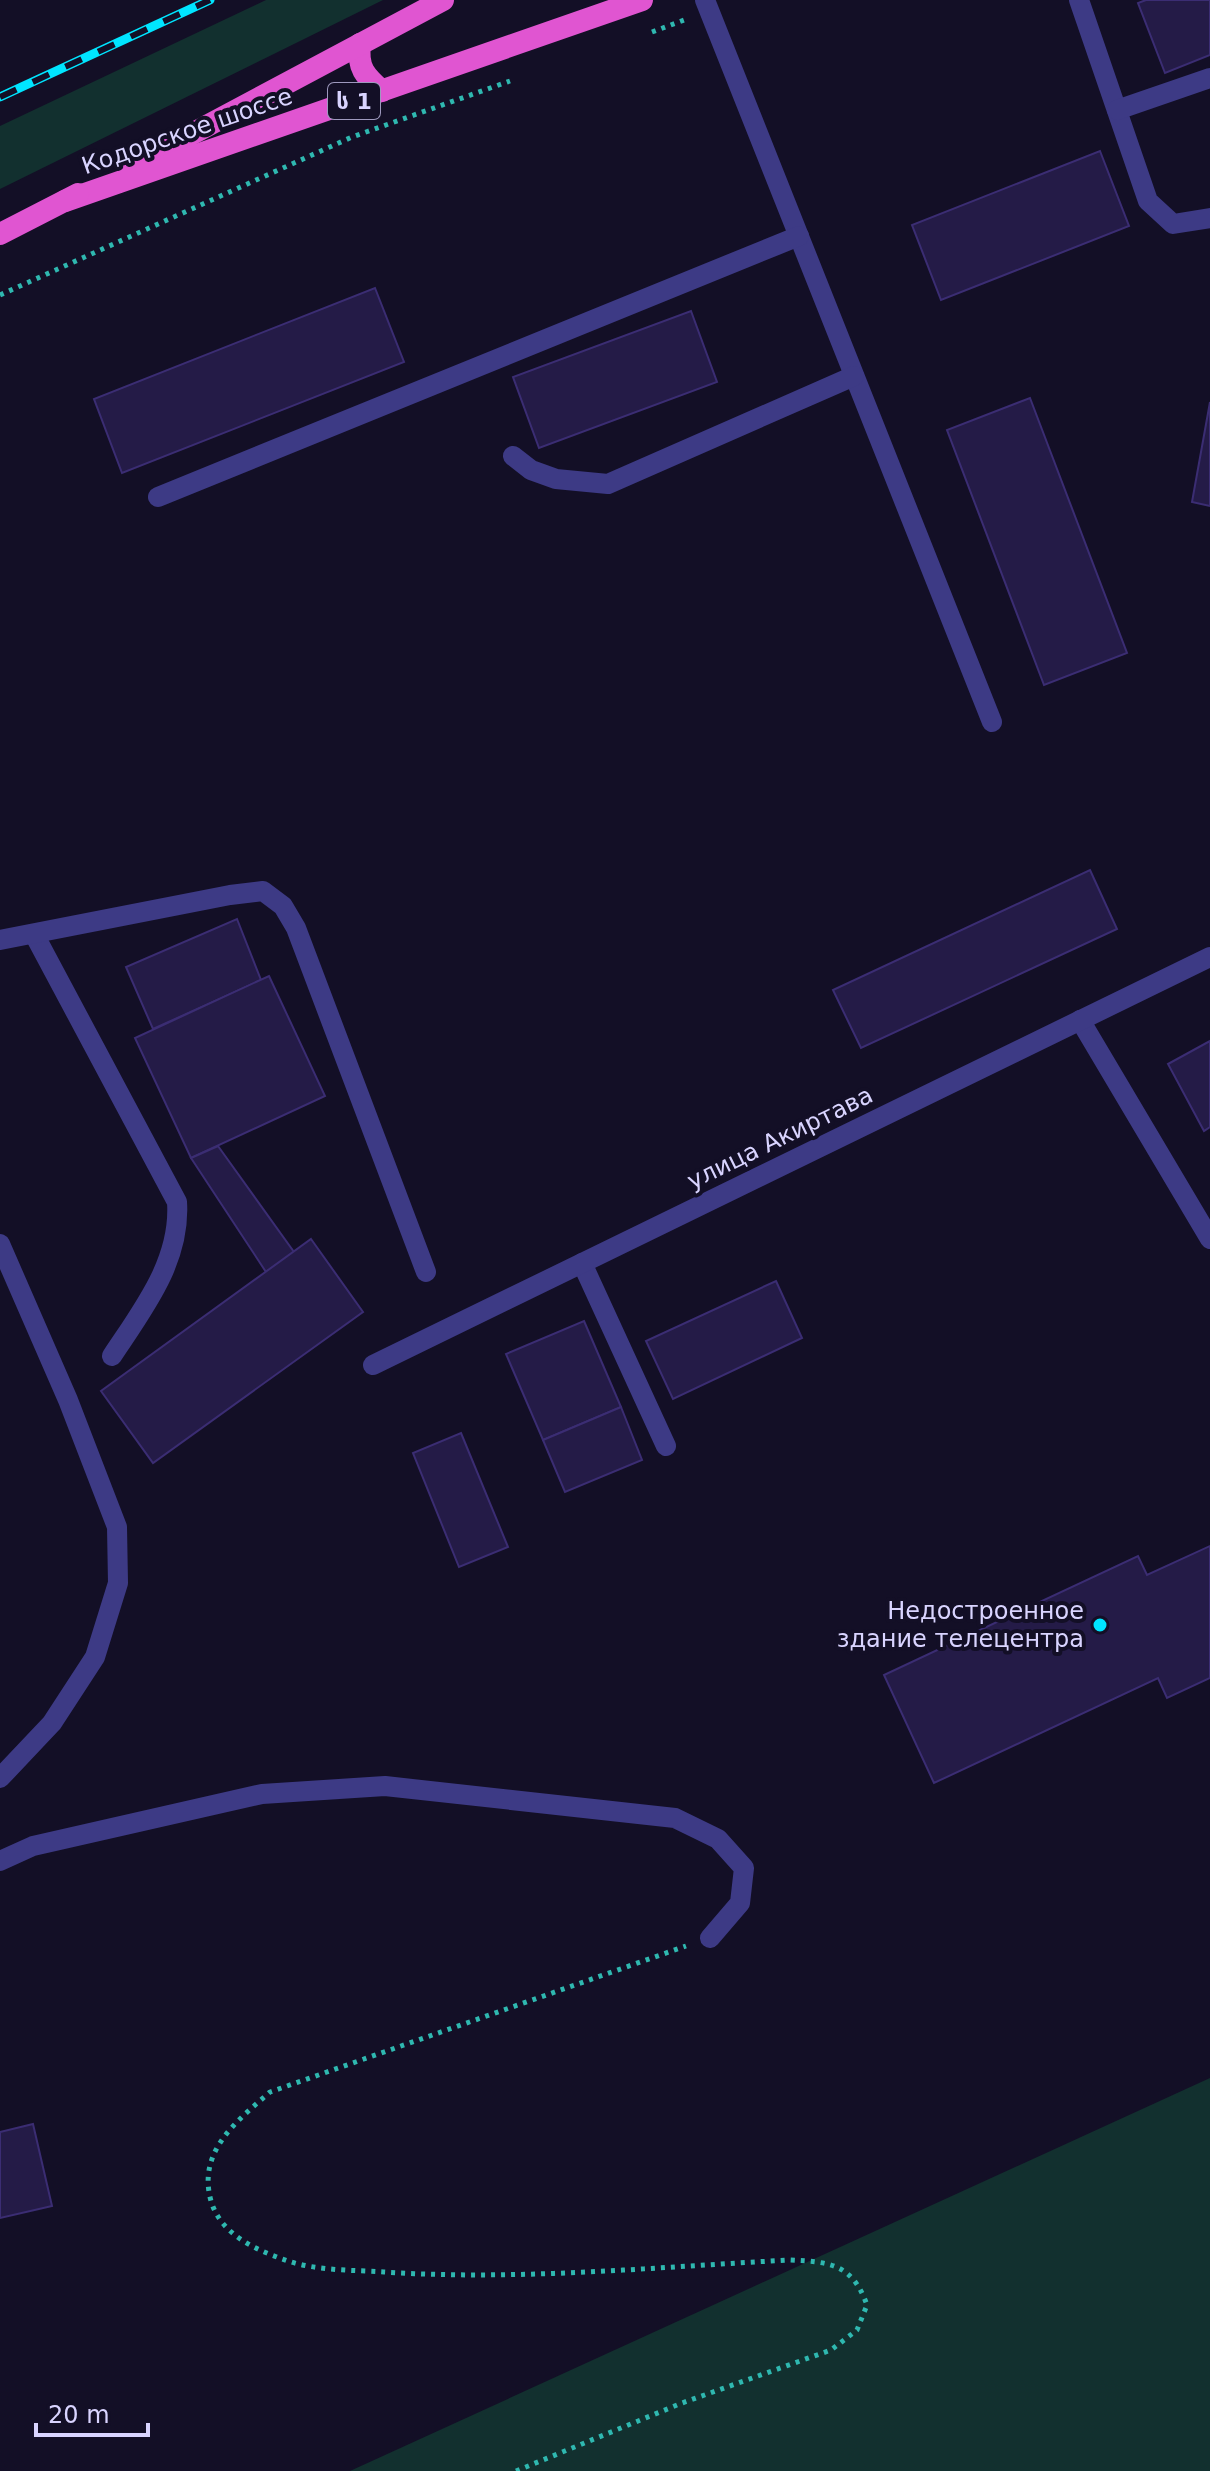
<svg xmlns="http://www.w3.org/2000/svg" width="1210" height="2471" viewBox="0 0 1210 2471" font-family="'DejaVu Sans',sans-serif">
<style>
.green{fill:#12302f}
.building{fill:#241b47;stroke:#3b2d73;stroke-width:2}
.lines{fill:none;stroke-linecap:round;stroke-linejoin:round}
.path{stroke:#2fb8b0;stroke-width:5;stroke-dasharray:4 6;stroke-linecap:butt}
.service{stroke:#3d3a85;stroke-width:20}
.minor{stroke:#3d3a85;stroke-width:20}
.trunk{stroke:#e055d1;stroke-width:22}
.rail-casing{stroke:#00e5ff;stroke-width:9}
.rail{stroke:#130f26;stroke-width:6;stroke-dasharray:18;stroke-linecap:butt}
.poi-dot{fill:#00e5ff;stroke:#130f26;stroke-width:3}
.labels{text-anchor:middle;stroke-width:8;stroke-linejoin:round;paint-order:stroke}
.shield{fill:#130f26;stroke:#9e99be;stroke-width:2}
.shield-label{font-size:22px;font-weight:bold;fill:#d9d4ff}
.street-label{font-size:24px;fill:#d9d4ff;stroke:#130f26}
.poi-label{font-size:24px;fill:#d9d4ff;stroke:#130f26;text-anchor:end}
</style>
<rect width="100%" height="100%" fill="#130f26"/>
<!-- green -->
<g class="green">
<polygon points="266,0 383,0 0,189 0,126"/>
<polygon points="1210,2078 1210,2471 350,2471"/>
</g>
<!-- building -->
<g class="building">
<polygon points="1146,0 1210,0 1210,55 1165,73 1138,3"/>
<polygon points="1100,151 1129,226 941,300 912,225"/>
<polygon points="375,288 404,362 122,473 94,399"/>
<polygon points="691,311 717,382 539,448 513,377"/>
<polygon points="1030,398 1127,653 1044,685 947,430"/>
<polygon points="1210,402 1210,506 1192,502"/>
<polygon points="1090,870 1117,929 861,1048 833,990"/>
<polygon points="237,919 261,980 153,1029 126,967"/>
<polygon points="269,976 325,1096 191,1158 135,1038"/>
<polygon points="1210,1041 1210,1127 1204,1131 1168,1064"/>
<polygon points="218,1146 294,1252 266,1272 191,1158"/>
<polygon points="311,1239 363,1312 153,1463 101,1391"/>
<polygon points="776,1281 802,1338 673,1399 646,1341"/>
<polygon points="584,1321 621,1407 543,1440 506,1354"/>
<polygon points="621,1407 642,1460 565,1492 543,1440"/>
<polygon points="461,1433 508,1547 459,1567 413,1453"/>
<polygon points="1210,1546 1210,1678 1167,1698 1158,1678 934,1783 884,1675 1138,1556 1147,1575"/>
<polygon points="33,2124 52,2206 0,2218 0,2132"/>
</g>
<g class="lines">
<!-- path -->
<g class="path">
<polyline points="652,32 684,20"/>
<polyline points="0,295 352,137 510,81"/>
<path d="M516 2471 682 2403 831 2350 857 2330 867 2305C852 2263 829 2262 790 2260 655 2267 519 2281 384 2272 354 2270 318 2271 288 2261 256 2250 221 2235 211 2201 197 2151 237 2121 270 2092L686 1946"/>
</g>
<!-- service -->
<g class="service">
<polyline points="705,0 992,722"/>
<polyline points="1079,0 1148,201 1173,224 1210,218"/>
<polyline points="1117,110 1210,78"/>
<polyline points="513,456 531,470 556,479 608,484 854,376"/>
<polyline points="158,497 799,236"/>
<path d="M34 934 177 1202C181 1261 143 1309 112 1356"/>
<polyline points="0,940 230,895 263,891 283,906 296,928 426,1272"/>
<polyline points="1080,1020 1210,1239"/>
<polyline points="582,1263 666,1446"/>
</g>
<!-- minor -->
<g class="minor">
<polyline points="0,1244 68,1400 117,1527 118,1583 95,1657 52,1723 0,1778"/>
<polyline points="373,1365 1210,957"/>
<polyline points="0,1861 33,1846 262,1794 385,1786 675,1818 718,1839 744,1868 740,1903 710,1938"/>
</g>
<!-- trunk -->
<g class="trunk">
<path d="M360 44C357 68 365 76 382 91"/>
<polyline points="130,167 443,0"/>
<polyline points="65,201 642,0"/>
<polyline points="0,234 78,194"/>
</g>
<defs>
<polyline id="rail" points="0,97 210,0"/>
</defs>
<!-- rail casing -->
<use href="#rail" class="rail-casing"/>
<!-- rail -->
<use href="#rail" class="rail"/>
</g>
<!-- markers -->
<circle class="poi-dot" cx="1100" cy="1625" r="8"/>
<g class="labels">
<!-- shield labels -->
<rect class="shield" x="328" y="83" width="52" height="36" rx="6"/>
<g class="shield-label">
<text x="354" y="109">ს 1</text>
</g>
<!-- street labels -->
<g class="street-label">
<text transform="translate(187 131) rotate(-19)" y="8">Кодорское шоссе</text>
<text transform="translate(780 1138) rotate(-26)" y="8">улица Акиртава</text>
</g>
<!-- poi labels -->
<g class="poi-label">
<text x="1084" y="1619">Недостроенное<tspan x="1084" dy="28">здание телецентра</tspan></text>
</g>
</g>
<!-- scale -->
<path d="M36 2423v12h112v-12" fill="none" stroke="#d9d4ff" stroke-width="4"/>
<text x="48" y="2423" font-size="24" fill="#d9d4ff" stroke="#130f26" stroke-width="6" paint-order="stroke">20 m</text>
</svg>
